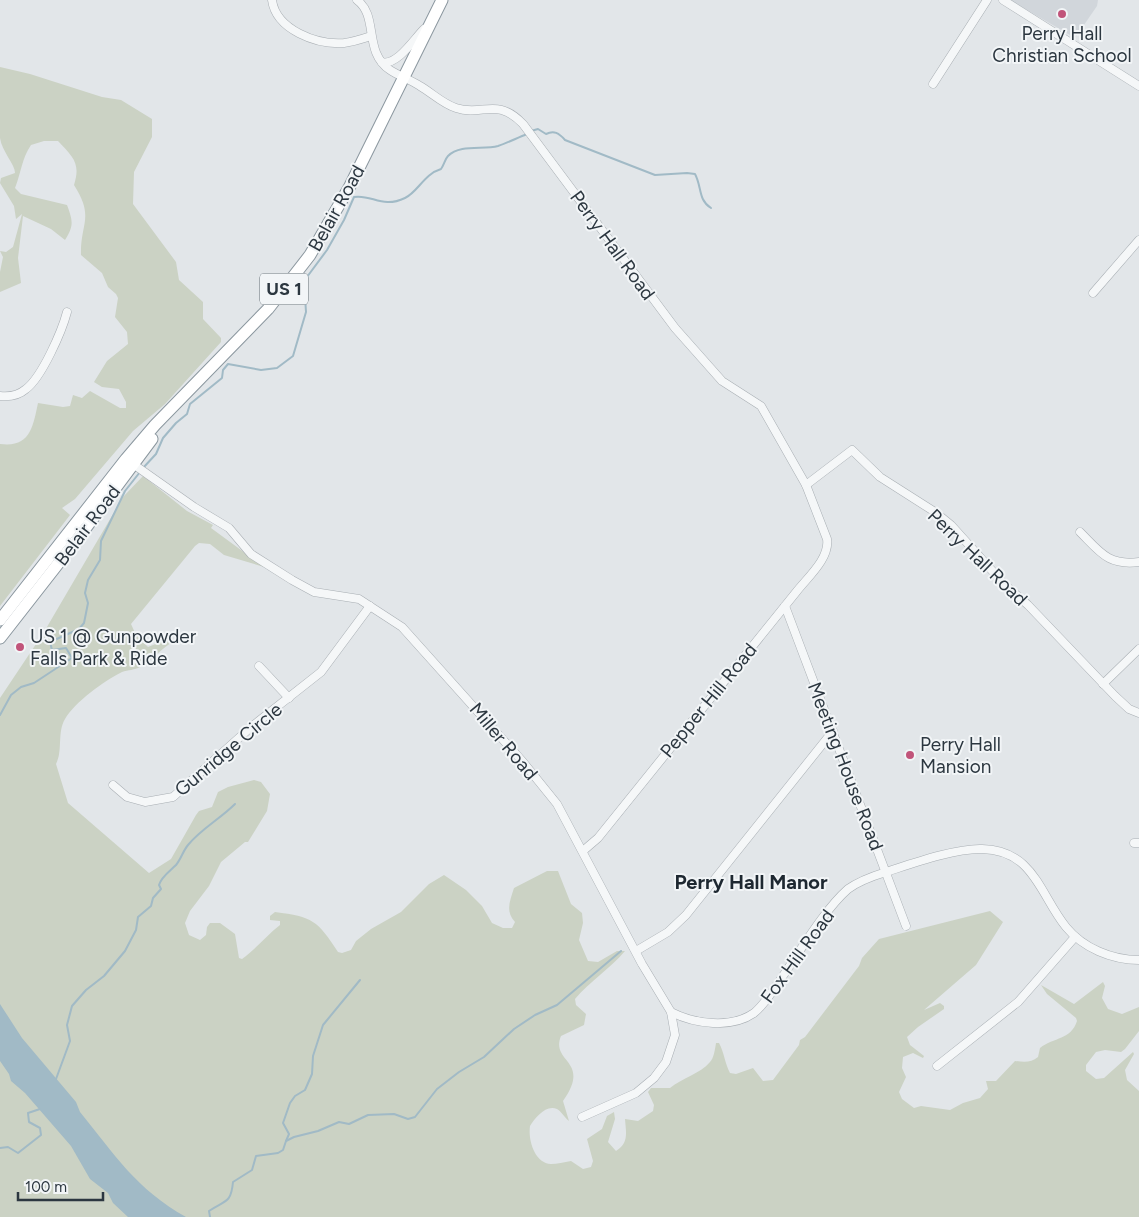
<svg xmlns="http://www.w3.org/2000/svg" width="1139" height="1217" viewBox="0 0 1139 1217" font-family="Figtree,sans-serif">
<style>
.built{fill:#d1d6db}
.green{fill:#cbd2c4}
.water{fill:#a1bac6}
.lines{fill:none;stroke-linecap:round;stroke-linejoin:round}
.stream{stroke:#a1bac6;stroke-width:2}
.minor-casing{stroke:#a8aeb3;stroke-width:9}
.highway-casing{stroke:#8b979f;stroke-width:13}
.minor{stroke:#f5f7f8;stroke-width:8}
.highway{stroke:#fff;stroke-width:11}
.poi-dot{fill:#c1547a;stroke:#f2f5f7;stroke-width:2}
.labels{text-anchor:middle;stroke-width:4;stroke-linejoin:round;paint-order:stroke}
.shield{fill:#f2f5f7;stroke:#677077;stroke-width:1}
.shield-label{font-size:18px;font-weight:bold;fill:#2c3740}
.poi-label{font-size:19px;fill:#2c3740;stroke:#f2f5f7;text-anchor:start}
.street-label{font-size:19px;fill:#2c3740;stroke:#f2f5f7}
.neighbourhood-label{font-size:20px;font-weight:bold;fill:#1e2831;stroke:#f2f5f7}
</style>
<rect width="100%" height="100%" fill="#e2e6e9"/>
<!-- built -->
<polygon class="built" points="1010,0 1098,0 1097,6 1075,38"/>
<!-- green -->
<g class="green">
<path d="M0 67 30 74 102 97 121 100 152 119V137L134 172 133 204 176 262 179 280 203 302V319L221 338V342L165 404 133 431 75 499 62 508 70 515 0 606V444C30 448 33 427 38 403L63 407 70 406 73 395 82 398 90 391 120 408H126V402L119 389 102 387 94 382 107 361 128 344 127 332 115 317 118 298 116 294 108 287 102 273 81 255C80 223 95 218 74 185 81 163 73 157 58 141H44L31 145C22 158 21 173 15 188L21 194 67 205C73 221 74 226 65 240L51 229 23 216 18 258 21 283 0 292V272L3 257 0 251 6 252 13 247 22 214 16 219 14 206 0 183 1 178 15 173C15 164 2 152 0 138 0 115 0 90 0 67Z"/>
<path d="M143 476 187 511 213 525 211 528 264 567 224 555 210 544 199 543 195 546 131 624 136 635 148 647 163 641H174C163 647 149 663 140 667 135 670 128 670 122 672 105 680 74 703 65 719 57 732 63 751 56 764L68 803 149 873 171 859 196 815 199 811 212 807 218 792 228 787 254 780 261 782 270 794 267 811 248 842H245L221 862 209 886 190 911 185 923 189 935 200 940 206 935 207 927 210 923H220L235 934 239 958 242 959C256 949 266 936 280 925V921L270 920V916L275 912C313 917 317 920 338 952L342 953 351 950 356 941 371 929 401 912 429 884 444 875 466 890 482 906 492 923 503 928H512L515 922C505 911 510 901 514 888L547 871H558L571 904 582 913 583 923 579 940 588 961 598 962 617 951H625C610 969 590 981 575 999L576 1005 586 1014 584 1025 561 1036C550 1063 592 1060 563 1101L569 1121C565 1118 561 1111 557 1109 546 1104 535 1118 530 1126 528 1139 534 1163 551 1164 557 1164 564 1162 571 1161L583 1169 591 1167 593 1161 587 1139 602 1129 607 1116 614 1112 615 1119 608 1142 616 1151C629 1143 626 1133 625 1119L638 1121 653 1111 654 1105 648 1092 651 1088H670C682 1078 700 1074 710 1062 714 1058 715 1049 716 1043H719C724 1052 725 1064 730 1073L736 1074 753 1068 763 1081 773 1080 799 1045 800 1040 805 1037 859 966 862 958 879 939 990 911 1003 922 976 965 924 1010 940 1003 944 1006V1009L918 1027 907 1037 910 1045 924 1056 923 1058 913 1053 903 1057 902 1068 906 1077 899 1092 902 1099 914 1108 921 1106 950 1110 963 1103 980 1098 988 1089 986 1081H996L1015 1061C1024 1062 1031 1063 1038 1057L1040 1048C1054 1037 1071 1040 1077 1021L1076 1018 1047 994 1041 985 1074 1004 1103 982 1105 986 1102 998 1108 1009 1122 1014 1139 1007V1031L1125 1049 1121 1052 1105 1050 1096 1052 1086 1065V1071L1096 1079 1104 1078 1133 1052 1134 1054 1125 1070 1127 1080 1139 1091V1217H0V698L44 632 123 497Z"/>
</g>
<!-- water -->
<path class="water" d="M0 1004 22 1038 76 1102 80 1112C115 1155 136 1189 186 1217H128L113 1203 108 1193 90 1179 71 1146 25 1093 11 1081 9 1074 0 1061Z"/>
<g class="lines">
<!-- stream -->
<g class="stream">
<path d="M531 131 538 129 546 134C554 130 559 133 565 140L655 175 687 173 695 174C702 187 698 200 711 208"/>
<path d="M143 468 156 454 163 438 176 423 187 414 190 404 222 378 223 370 228 364 261 370 277 368 293 356 306 312 304 281 327 250 344 220 354 197C372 194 382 209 405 198 418 192 424 174 441 169 444 165 445 159 448 156 460 144 483 150 498 146 507 143 517 138 527 134"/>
<polyline points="0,715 11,695 21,687 34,683 72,658 66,648 52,650 50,642 79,629 84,623 88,603 85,593 88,580 100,560 101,541 125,491 140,472"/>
<path d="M56 1079 70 1041 67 1025 72 1006 86 990 104 976 125 951 136 930 138 917 151 906 153 898 161 889 159 885C161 877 170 871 176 865 181 859 183 851 188 845 201 829 220 819 235 804"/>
<polyline points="286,1141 289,1134 283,1123 290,1103 295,1096 305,1090 312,1074 313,1056 323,1025 360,980"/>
<polyline points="0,1148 8,1147 18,1153 41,1135 40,1128 29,1122 28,1113 40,1109"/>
<path d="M210 1217 209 1211C225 1200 231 1204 233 1182L252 1170 256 1156 278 1153 283 1150 286 1141 294 1137 318 1131 339 1122 349 1124 368 1115 394 1114 408 1119 415 1117 437 1089 459 1072 484 1057 514 1029 535 1015 557 1005 621 951"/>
</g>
<defs>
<g id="minor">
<path d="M272 0C276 30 317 45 344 43 353 42 362 39 371 36"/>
<path d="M357 0C379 16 363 52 390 70 399 76 411 80 420 86 432 93 443 104 456 108 483 117 496 96 523 124L675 328 722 381 761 406 806 485 827 539C830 558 808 577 797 591L598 838 584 850"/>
<polyline points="1003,0 1139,86"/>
<path d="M382 62C397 66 414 39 424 29"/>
<polyline points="933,84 987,0"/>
<polyline points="1093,293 1139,240"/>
<path d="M0 396C9 397 19 395 26 389 42 377 62 331 67 312"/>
<polyline points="133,464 194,507 229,528 251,554 292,580 314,592 359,599 402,627 523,762 557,804 642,964 671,1012 675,1035 666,1062 654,1078 636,1093 582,1117"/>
<polyline points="806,485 852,450 880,477 935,512 951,525 1005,585 1028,605 1115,696 1129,709 1139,713"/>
<path d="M1080 532C1100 552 1108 566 1139 562"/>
<polyline points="785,606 906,926"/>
<polyline points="259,666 289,698"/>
<polyline points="1103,684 1139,649"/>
<polyline points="113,785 127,797 145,802 173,797 250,728 321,672 370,606"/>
<polyline points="1134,843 1139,843"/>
<polyline points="636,951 668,932 686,915 833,731"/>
<path d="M671 1012C695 1024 731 1029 754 1013 764 1005 771 993 778 983 798 955 823 911 848 889 859 881 873 876 886 872 911 864 956 848 982 849 1034 850 1040 895 1066 927 1083 948 1112 960 1139 960"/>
<polyline points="937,1066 1018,1002 1075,937"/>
</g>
<g id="highway">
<polyline points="0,620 126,459 155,425 268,309 310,255 350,186 442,0"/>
<polyline points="0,638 82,533 152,439"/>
</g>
</defs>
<!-- minor casing -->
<use href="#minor" class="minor-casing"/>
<!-- highway casing -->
<use href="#highway" class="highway-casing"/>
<!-- minor -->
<use href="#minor" class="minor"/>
<!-- highway -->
<use href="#highway" class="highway"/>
</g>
<!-- markers -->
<g class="poi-dot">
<circle cx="1062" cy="14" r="5"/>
<circle cx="20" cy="647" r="5"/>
<circle cx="910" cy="755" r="5"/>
</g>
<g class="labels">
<!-- shield labels -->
<rect class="shield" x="260" y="273.5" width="48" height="31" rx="4"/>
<g class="shield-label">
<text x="284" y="295">US 1</text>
</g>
<!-- poi labels -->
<g class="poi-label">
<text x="1062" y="40" text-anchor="middle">Perry Hall<tspan x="1062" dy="22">Christian School</tspan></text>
<text x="30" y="643">US 1 @ Gunpowder<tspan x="30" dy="22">Falls Park &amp; Ride</tspan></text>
<text x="920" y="751">Perry Hall<tspan x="920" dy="22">Mansion</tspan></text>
</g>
<!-- street labels -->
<g class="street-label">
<text transform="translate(336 208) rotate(-61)" y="7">Belair Road</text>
<text transform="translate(613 245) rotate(54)" y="7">Perry Hall Road</text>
<text transform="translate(87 525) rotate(-53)" y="7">Belair Road</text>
<text transform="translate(978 557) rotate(44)" y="7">Perry Hall Road</text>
<text transform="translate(708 700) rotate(-51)" y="7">Pepper Hill Road</text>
<text transform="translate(504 741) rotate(50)" y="7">Miller Road</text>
<text transform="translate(228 749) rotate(-40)" y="7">Gunridge Circle</text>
<text transform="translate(846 766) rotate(69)" y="7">Meeting House Road</text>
<text transform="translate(797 956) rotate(-54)" y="7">Fox Hill Road</text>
</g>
<!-- neighbourhood labels -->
<g class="neighbourhood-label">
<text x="751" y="889">Perry Hall Manor</text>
</g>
</g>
<!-- scale -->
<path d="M18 1192v8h85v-8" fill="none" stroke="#2c3740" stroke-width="2.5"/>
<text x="25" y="1192" font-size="15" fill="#2c3740" stroke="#f2f5f7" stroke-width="4" paint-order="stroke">100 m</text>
</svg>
